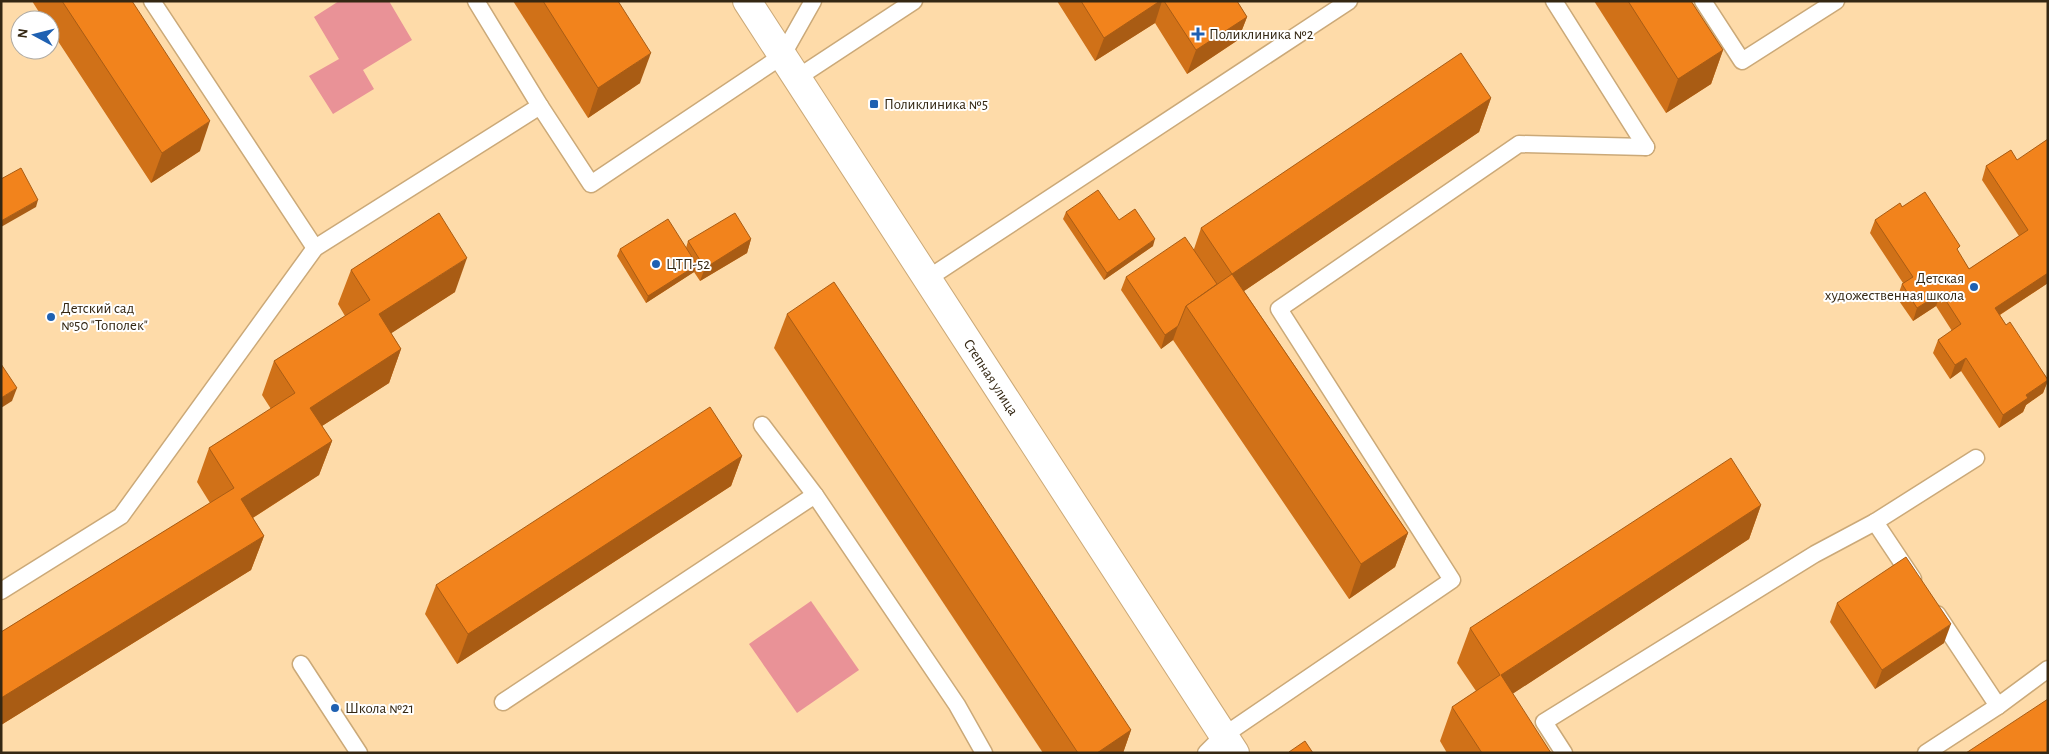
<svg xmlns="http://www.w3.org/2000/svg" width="2049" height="754" viewBox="0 0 2049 754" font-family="'Alegreya Sans',sans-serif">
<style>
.green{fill:#e99297}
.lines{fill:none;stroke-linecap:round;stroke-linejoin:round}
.service-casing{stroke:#cba978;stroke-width:19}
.tertiary-casing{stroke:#cba978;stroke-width:30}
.service{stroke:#fff;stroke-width:16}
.tertiary{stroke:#fff;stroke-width:28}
.wall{fill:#d07118}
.shaded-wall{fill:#a95c14}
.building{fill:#f2831c;stroke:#a95c14}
.poi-dot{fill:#1f61b2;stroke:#fff;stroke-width:2}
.labels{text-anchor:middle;stroke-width:4;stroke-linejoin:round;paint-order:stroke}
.poi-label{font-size:15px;fill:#342713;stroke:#fff;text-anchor:start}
.street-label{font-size:15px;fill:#342713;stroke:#fff}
</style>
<rect width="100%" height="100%" fill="#fedba9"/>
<!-- green -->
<g class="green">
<polygon points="339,1 389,1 412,40 363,70 374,89 333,114 309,76 339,59 314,17"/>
<polygon points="811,601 859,670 797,713 749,644"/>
</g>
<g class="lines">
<defs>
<g id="service">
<polyline points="152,1 315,248"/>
<polyline points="476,1 540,106"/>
<polyline points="1554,1 1646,147"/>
<polyline points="1703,1 1742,61 1836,1"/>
<polyline points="797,78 914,1"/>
<polyline points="927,279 1349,1"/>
<polyline points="762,425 815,495"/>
<polyline points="1875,522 1913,579"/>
<polyline points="1,591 121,516 315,248 540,106 591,184 782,56 813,1"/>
<polyline points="1937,614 1998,706"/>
<polyline points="301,664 359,753"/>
<polyline points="503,702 815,495 957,705 984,753"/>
<polyline points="1206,753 1223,736 1452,580 1279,309 1519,144 1646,147"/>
<polyline points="1564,753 1544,722 1815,554 1875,522 1976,458"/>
<polyline points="1926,753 1998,706 2048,669"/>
</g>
<polyline id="tertiary" points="747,1 1235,753"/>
</defs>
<!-- service casing -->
<use href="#service" class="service-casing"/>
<!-- tertiary casing -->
<use href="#tertiary" class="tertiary-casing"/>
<!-- service -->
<use href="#service" class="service"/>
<!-- tertiary -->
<use href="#tertiary" class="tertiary"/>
</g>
<!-- wall -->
<g class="wall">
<polygon points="32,1 132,1 200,151 151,183 50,29 50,20 44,20"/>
<polygon points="513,1 618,1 640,83 588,118"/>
<polygon points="1057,1 1237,1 1247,17 1238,40 1187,74 1155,23 1095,61"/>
<polygon points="1594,1 1691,1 1723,50 1711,84 1666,113"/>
<polygon points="1491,98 1479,132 1244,291 1408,533 1395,567 1349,599 1173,340 1161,349 1121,290 1126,277 1194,249 1201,228"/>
<polygon points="2011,150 2048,283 2000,315 2006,325 2048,379 2048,381 2043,393 2026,405 2023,412 1999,428 1961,371 1950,379 1933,353 1938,340 1952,331 1936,306 1913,321 1897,298 1902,284 1903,283 1870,233 1875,220 1902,207 1958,252 1969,269 2019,236 1982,180 1986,166"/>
<polygon points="1066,212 1119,220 1153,246 1104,280 1063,219"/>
<polygon points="751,239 747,253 700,281 694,272 646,303 617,256 620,249 686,248 688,241"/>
<polygon points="351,270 455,292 391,333 401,349 389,383 322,426 332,441 319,475 253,518 264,536 251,570 1,725 1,632 210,503 197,482 209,448 271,409 262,395 274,361 345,316 338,304"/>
<polygon points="787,314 1131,730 1123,753 1043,753 774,348"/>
<polygon points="742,456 731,486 457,664 425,614 436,585"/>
<polygon points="1761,505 1749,539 1512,694 1551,753 1447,753 1440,741 1452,707 1476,691 1457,663 1470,628"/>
<polygon points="1837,603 1944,643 1875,689 1830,622"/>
</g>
<!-- shaded-wall -->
<g class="shaded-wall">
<polygon points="1160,1 1162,1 1155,23 1095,61 1104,38"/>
<polygon points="1247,17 1238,40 1187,74 1196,50"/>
<polygon points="1723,50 1711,84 1666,113 1678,79"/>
<polygon points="651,53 640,83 588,118 598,88"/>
<polygon points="1491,98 1479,132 1219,308 1232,274"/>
<polygon points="210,121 200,151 151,183 162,153"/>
<polygon points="38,200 36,207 1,227 1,221"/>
<polygon points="751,239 747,253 700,281 705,268"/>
<polygon points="1155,239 1153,246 1104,280 1107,273"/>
<polygon points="467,258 455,292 367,349 379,314"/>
<polygon points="697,265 694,272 646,303 648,296"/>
<polygon points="2048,273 2048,283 1990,321 1995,308"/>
<polygon points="1941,293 1936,306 1913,321 1917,308"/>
<polygon points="1178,326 1173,340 1161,349 1165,335"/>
<polygon points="401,349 389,383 297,442 310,408"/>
<polygon points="1966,358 1961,371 1950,379 1955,365"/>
<polygon points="2048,380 2043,393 2026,405 2023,412 1999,428 2003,415 2026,395"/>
<polygon points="17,388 12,401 1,408 1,398"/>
<polygon points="332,441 319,475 229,533 241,499"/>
<polygon points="742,456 731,486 457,664 468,634"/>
<polygon points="1761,505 1749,539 1488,710 1501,675"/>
<polygon points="1408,533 1395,567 1349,599 1361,564"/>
<polygon points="264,536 251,570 1,725 1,698"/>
<polygon points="1951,624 1944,643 1875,689 1882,670"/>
<polygon points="1131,730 1123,753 1097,753"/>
</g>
<!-- building -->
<g class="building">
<polygon points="62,1 132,1 210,121 162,153"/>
<polygon points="543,1 618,1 651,53 598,88"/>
<polygon points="1081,1 1160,1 1104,38"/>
<polygon points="1164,1 1237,1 1247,17 1196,50"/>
<polygon points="1628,1 1691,1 1723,50 1678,79"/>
<polygon points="1461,53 1491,98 1232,274 1201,228"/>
<polygon points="2048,139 2048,273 1995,308 2006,325 2010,322 2048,380 2026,395 2028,398 2003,415 1966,358 1955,365 1938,340 1961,324 1941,293 1917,308 1902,284 1913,277 1875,220 1900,203 1902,207 1925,192 1960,246 1957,249 1969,269 2028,230 1986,166 2011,150 2017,160"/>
<polygon points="21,168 38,200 1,221 1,179"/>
<polygon points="1098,190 1119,220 1135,209 1155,239 1107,273 1066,212"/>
<polygon points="439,213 467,258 379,314 401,349 310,408 332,441 241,499 264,536 1,698 1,632 234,488 209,448 295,393 274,361 370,300 351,270"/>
<polygon points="735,213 751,239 705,268 688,241"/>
<polygon points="668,219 697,265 648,296 620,249"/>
<polygon points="1185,237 1217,284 1186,306 1178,326 1165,335 1126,277"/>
<polygon points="1232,274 1408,533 1361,564 1186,306"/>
<polygon points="834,282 1131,730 1097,753 1078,753 787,314"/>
<polygon points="1,364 17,388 1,398"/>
<polygon points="710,407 742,456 468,634 436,585"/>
<polygon points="1731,458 1761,505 1501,675 1551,753 1482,753 1452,707 1500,675 1470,628"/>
<polygon points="1906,557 1951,624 1882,670 1837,603"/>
<polygon points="2048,699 2048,753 1966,753"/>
<polygon points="1305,741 1313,753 1289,753 1289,752"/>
</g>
<!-- markers -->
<g class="poi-dot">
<path d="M1195.5 26.5h5v5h5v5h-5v5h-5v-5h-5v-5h5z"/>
<rect x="869" y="99" width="10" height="10" rx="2.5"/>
<circle cx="656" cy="264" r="5"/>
<circle cx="1974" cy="287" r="5"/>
<circle cx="51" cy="317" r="5"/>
<circle cx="335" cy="708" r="5"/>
</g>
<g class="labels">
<!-- poi labels -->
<g class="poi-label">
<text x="1209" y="39">Поликлиника №2</text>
<text x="884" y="109">Поликлиника №5</text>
<text x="666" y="269">ЦТП-52</text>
<text x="1964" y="283" text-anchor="end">Детская<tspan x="1964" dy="17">художественная школа</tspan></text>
<text x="61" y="313">Детский сад<tspan x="61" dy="17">№50 "Тополек"</tspan></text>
<text x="345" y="713">Школа №21</text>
</g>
<!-- street labels -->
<g class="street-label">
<text transform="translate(991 377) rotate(57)" y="5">Степная улица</text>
</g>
</g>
<!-- border -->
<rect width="2049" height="754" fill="none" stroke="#342713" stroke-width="5"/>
<!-- north arrow -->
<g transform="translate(35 35) rotate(277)"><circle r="24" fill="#ffffff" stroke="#aea9a1"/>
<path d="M0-4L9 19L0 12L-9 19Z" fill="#1f61b2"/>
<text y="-8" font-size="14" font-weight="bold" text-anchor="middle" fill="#342713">N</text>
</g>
</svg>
